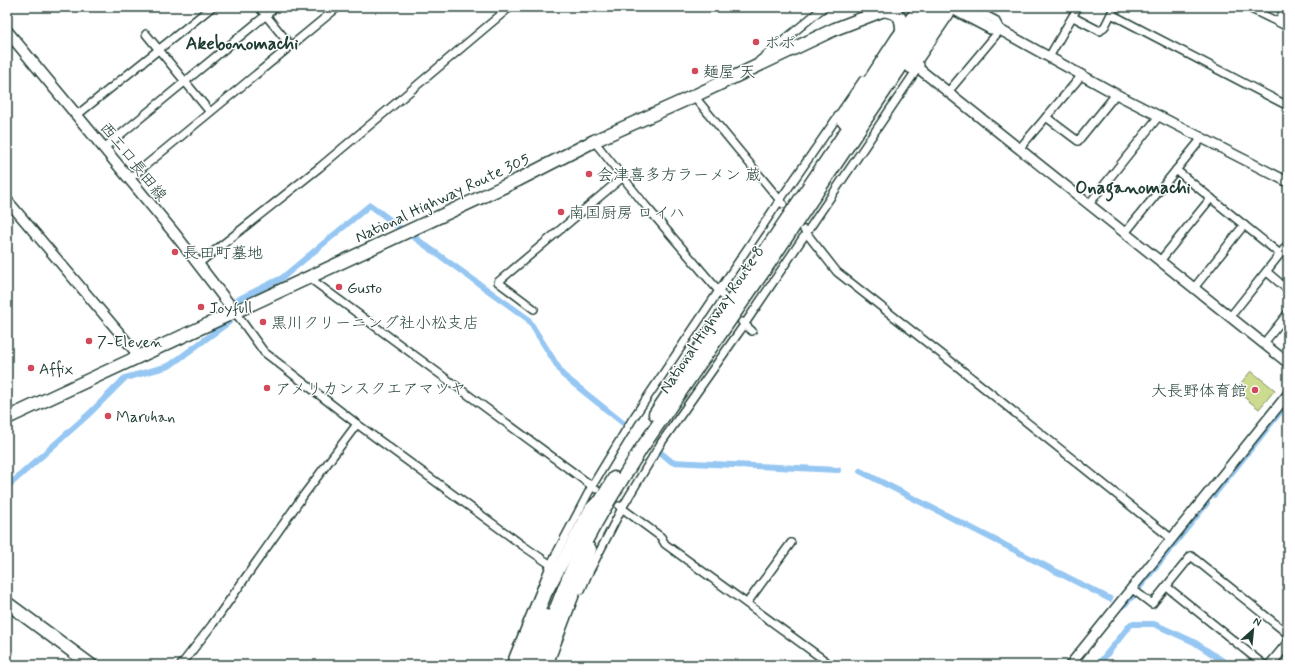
<svg xmlns="http://www.w3.org/2000/svg" width="1295" height="672" viewBox="0 0 1295 672" font-family="Mynerve,'Klee One',sans-serif">
<style>
.green{fill:#cddb8f;stroke:#768c62}
.lines{fill:none;stroke-linecap:round;stroke-linejoin:round}
.canal{stroke:#96c7f2;stroke-width:6}
.minor-casing{stroke:#1f3d34;stroke-width:10}
.tertiary-casing{stroke:#1f3d34;stroke-width:12}
.secondary-casing{stroke:#1f3d34;stroke-width:13}
.primary-casing{stroke:#1f3d34;stroke-width:15}
.trunk-casing{stroke:#1f3d34;stroke-width:15}
.minor{stroke:#fff;stroke-width:7}
.tertiary{stroke:#fff;stroke-width:9}
.secondary{stroke:#fff;stroke-width:10}
.primary{stroke:#fff;stroke-width:12}
.trunk{stroke:#fff;stroke-width:12}
.poi-dot{fill:#d1495b;stroke:#fff;stroke-width:1.5}
.labels{text-anchor:middle;stroke-width:3;stroke-linejoin:round;paint-order:stroke}
.poi-label{font-size:16px;fill:#1f3d34;stroke:#fff;text-anchor:start}
.street-label{font-size:16px;fill:#1f3d34;stroke:#fff}
.quarter-label{font-size:18px;font-weight:bold;fill:#1f3d34;stroke:#fff}
</style>
<rect width="100%" height="100%" fill="#fff"/>
<filter id="ink" filterUnits="userSpaceOnUse"><feTurbulence type="fractalNoise" baseFrequency=".025" numOctaves="2"/><feDisplacementMap in="SourceGraphic" scale="8" xChannelSelector="R" yChannelSelector="G"/><feConvolveMatrix kernelMatrix="1 2 1 2 8 2 1 2 1" color-interpolation-filters="sRGB"/></filter>
<g filter="url(#ink)">
<!-- green -->
<polygon class="green" points="1251,371 1275,390 1259,409 1235,390"/>
<g class="lines">
<!-- canal -->
<g class="canal">
<polyline points="411,235 528,319 563,375 623,423"/>
<polyline points="235,301 282,278 370,205 398,226"/>
<polyline points="660,452 672,462 838,470"/>
<polyline points="860,471 1110,599"/>
<polyline points="7,487 90,413 125,378 169,366 229,322"/>
<polyline points="1214,495 1288,402"/>
<polyline points="1138,589 1207,503"/>
<polyline points="1123,606 1133,596"/>
<polyline points="1098,665 1131,624 1154,624 1194,642 1229,665"/>
</g>
<defs>
<g id="minor">
<polyline points="259,7 291,46"/>
<polyline points="970,7 995,20 1000,29"/>
<polyline points="1247,7 1288,27"/>
<polyline points="948,8 990,30 1000,30"/>
<polyline points="965,11 999,30"/>
<polyline points="1111,14 1115,7"/>
<polyline points="1073,17 1100,31 1105,26 1111,14 1288,106"/>
<polyline points="1278,22 1286,7"/>
<polyline points="146,34 210,112"/>
<polyline points="1049,57 1078,7"/>
<polyline points="759,61 824,7"/>
<polyline points="948,92 1000,30"/>
<polyline points="694,96 783,204"/>
<polyline points="77,115 212,7"/>
<polyline points="1046,117 1078,141 1116,94"/>
<polyline points="594,141 645,205 724,297"/>
<polyline points="104,148 276,7"/>
<polyline points="1019,149 1082,75"/>
<polyline points="1176,170 1244,225 1194,288"/>
<polyline points="129,179 338,7"/>
<polyline points="1089,204 1159,116"/>
<polyline points="1244,225 1280,254"/>
<polyline points="804,230 837,272 958,367 1172,539"/>
<polyline points="1125,233 1202,138"/>
<polyline points="1160,261 1211,198"/>
<polyline points="198,264 320,167 510,7"/>
<polyline points="1267,272 1288,290"/>
<polyline points="308,277 596,489"/>
<polyline points="534,309 498,282 623,177"/>
<polyline points="235,312 264,352 357,424 522,545 554,567"/>
<polyline points="1230,317 1288,244"/>
<polyline points="742,322 752,331"/>
<polyline points="1264,343 1288,313"/>
<polyline points="619,506 661,537 665,544 831,665"/>
<polyline points="1167,587 1264,665"/>
<polyline points="1131,588 1152,604 1191,556 1288,634"/>
<polyline points="581,590 587,576 622,508 661,443 744,325 920,65"/>
<polyline points="747,603 791,543"/>
<polyline points="181,665 212,625 303,496 357,424"/>
<polyline points="510,665 551,564 592,486 632,420 780,200 863,80"/>
</g>
<g id="tertiary">
<polyline points="1000,30 1116,94 1288,182"/>
<polyline points="918,68 1288,363"/>
<polyline points="7,200 139,356"/>
<polyline points="1070,665 1288,394"/>
<polyline points="1270,665 1288,643"/>
</g>
<polyline id="secondary" points="7,31 175,234 235,312"/>
<polyline id="primary" points="7,603 91,665"/>
<g id="trunk">
<path d="M883 10C898 13 902 15 902 31"/>
<polyline points="911,67 952,7"/>
<polyline points="843,121 896,40 920,7"/>
<polyline points="655,414 930,7"/>
<polyline points="7,418 518,180 594,141 694,96 835,29 892,7"/>
<polyline points="594,512 614,478"/>
<polyline points="530,657 546,616"/>
<polyline points="518,665 545,594 591,509 597,503"/>
<path d="M536 665C547 632 559 597 574 565 593 525 618 486 641 449L768 265 941 7"/>
<polyline points="546,665 590,549"/>
</g>
</defs>
<!-- minor casing -->
<use href="#minor" class="minor-casing"/>
<!-- tertiary casing -->
<use href="#tertiary" class="tertiary-casing"/>
<!-- secondary casing -->
<use href="#secondary" class="secondary-casing"/>
<!-- primary casing -->
<use href="#primary" class="primary-casing"/>
<!-- trunk casing -->
<use href="#trunk" class="trunk-casing"/>
<!-- minor -->
<use href="#minor" class="minor"/>
<!-- tertiary -->
<use href="#tertiary" class="tertiary"/>
<!-- secondary -->
<use href="#secondary" class="secondary"/>
<!-- primary -->
<use href="#primary" class="primary"/>
<!-- trunk -->
<use href="#trunk" class="trunk"/>
</g>
</g>
<!-- markers -->
<g class="poi-dot">
<circle cx="756" cy="42" r="4"/>
<circle cx="695" cy="71" r="4"/>
<circle cx="589" cy="174" r="4"/>
<circle cx="561" cy="212" r="4"/>
<circle cx="175" cy="252" r="4"/>
<circle cx="339" cy="287" r="4"/>
<circle cx="201" cy="307" r="4"/>
<circle cx="263" cy="322" r="4"/>
<circle cx="89" cy="341" r="4"/>
<circle cx="31" cy="368" r="4"/>
<circle cx="267" cy="388" r="4"/>
<circle cx="1255" cy="390" r="4"/>
<circle cx="108" cy="416" r="4"/>
</g>
<g class="labels">
<!-- poi labels -->
<g class="poi-label">
<text x="764" y="48">ポポ</text>
<text x="703" y="77">麺屋 天</text>
<text x="597" y="180">会津喜多方ラーメン 蔵</text>
<text x="569" y="218">南国厨房 ロイハ</text>
<text x="183" y="258">長田町墓地</text>
<text x="347" y="293">Gusto</text>
<text x="209" y="313">Joyfull</text>
<text x="271" y="328">黒川クリーニング社小松支店</text>
<text x="97" y="347">7-Eleven</text>
<text x="39" y="374">Affix</text>
<text x="275" y="394">アメリカンスクエアマツヤ</text>
<text x="1247" y="396" text-anchor="end">大長野体育館</text>
<text x="116" y="422">Maruhan</text>
</g>
<!-- street labels -->
<g class="street-label">
<text transform="translate(134 161) rotate(51)" y="6">西二口長田線</text>
<text transform="translate(442 197) rotate(-25)" y="6">National Highway Route 305</text>
<text transform="translate(711 319) rotate(-56)" y="6">National Highway Route 8</text>
</g>
<!-- quarter labels -->
<g class="quarter-label">
<text x="242" y="49">Akebonomachi</text>
<text x="1133" y="193">Onaganomachi</text>
</g>
</g>
<!-- margin -->
<rect width="1295" height="672" fill="none" stroke="#fff" stroke-width="24"/>
<rect x="12" y="12" width="1271" height="648" fill="none" stroke="#1f3d34" stroke-width="1.5" filter="url(#ink)"/>
<!-- north arrow -->
<g transform="translate(1253 630) rotate(27)" stroke="#ffffff" stroke-width="3" paint-order="stroke">
<path d="M0-3L7 15L0 10L-7 15Z" fill="#1f3d34"/>
<text y="-6" font-size="11" font-weight="bold" text-anchor="middle" fill="#1f3d34">N</text>
</g>
</svg>
